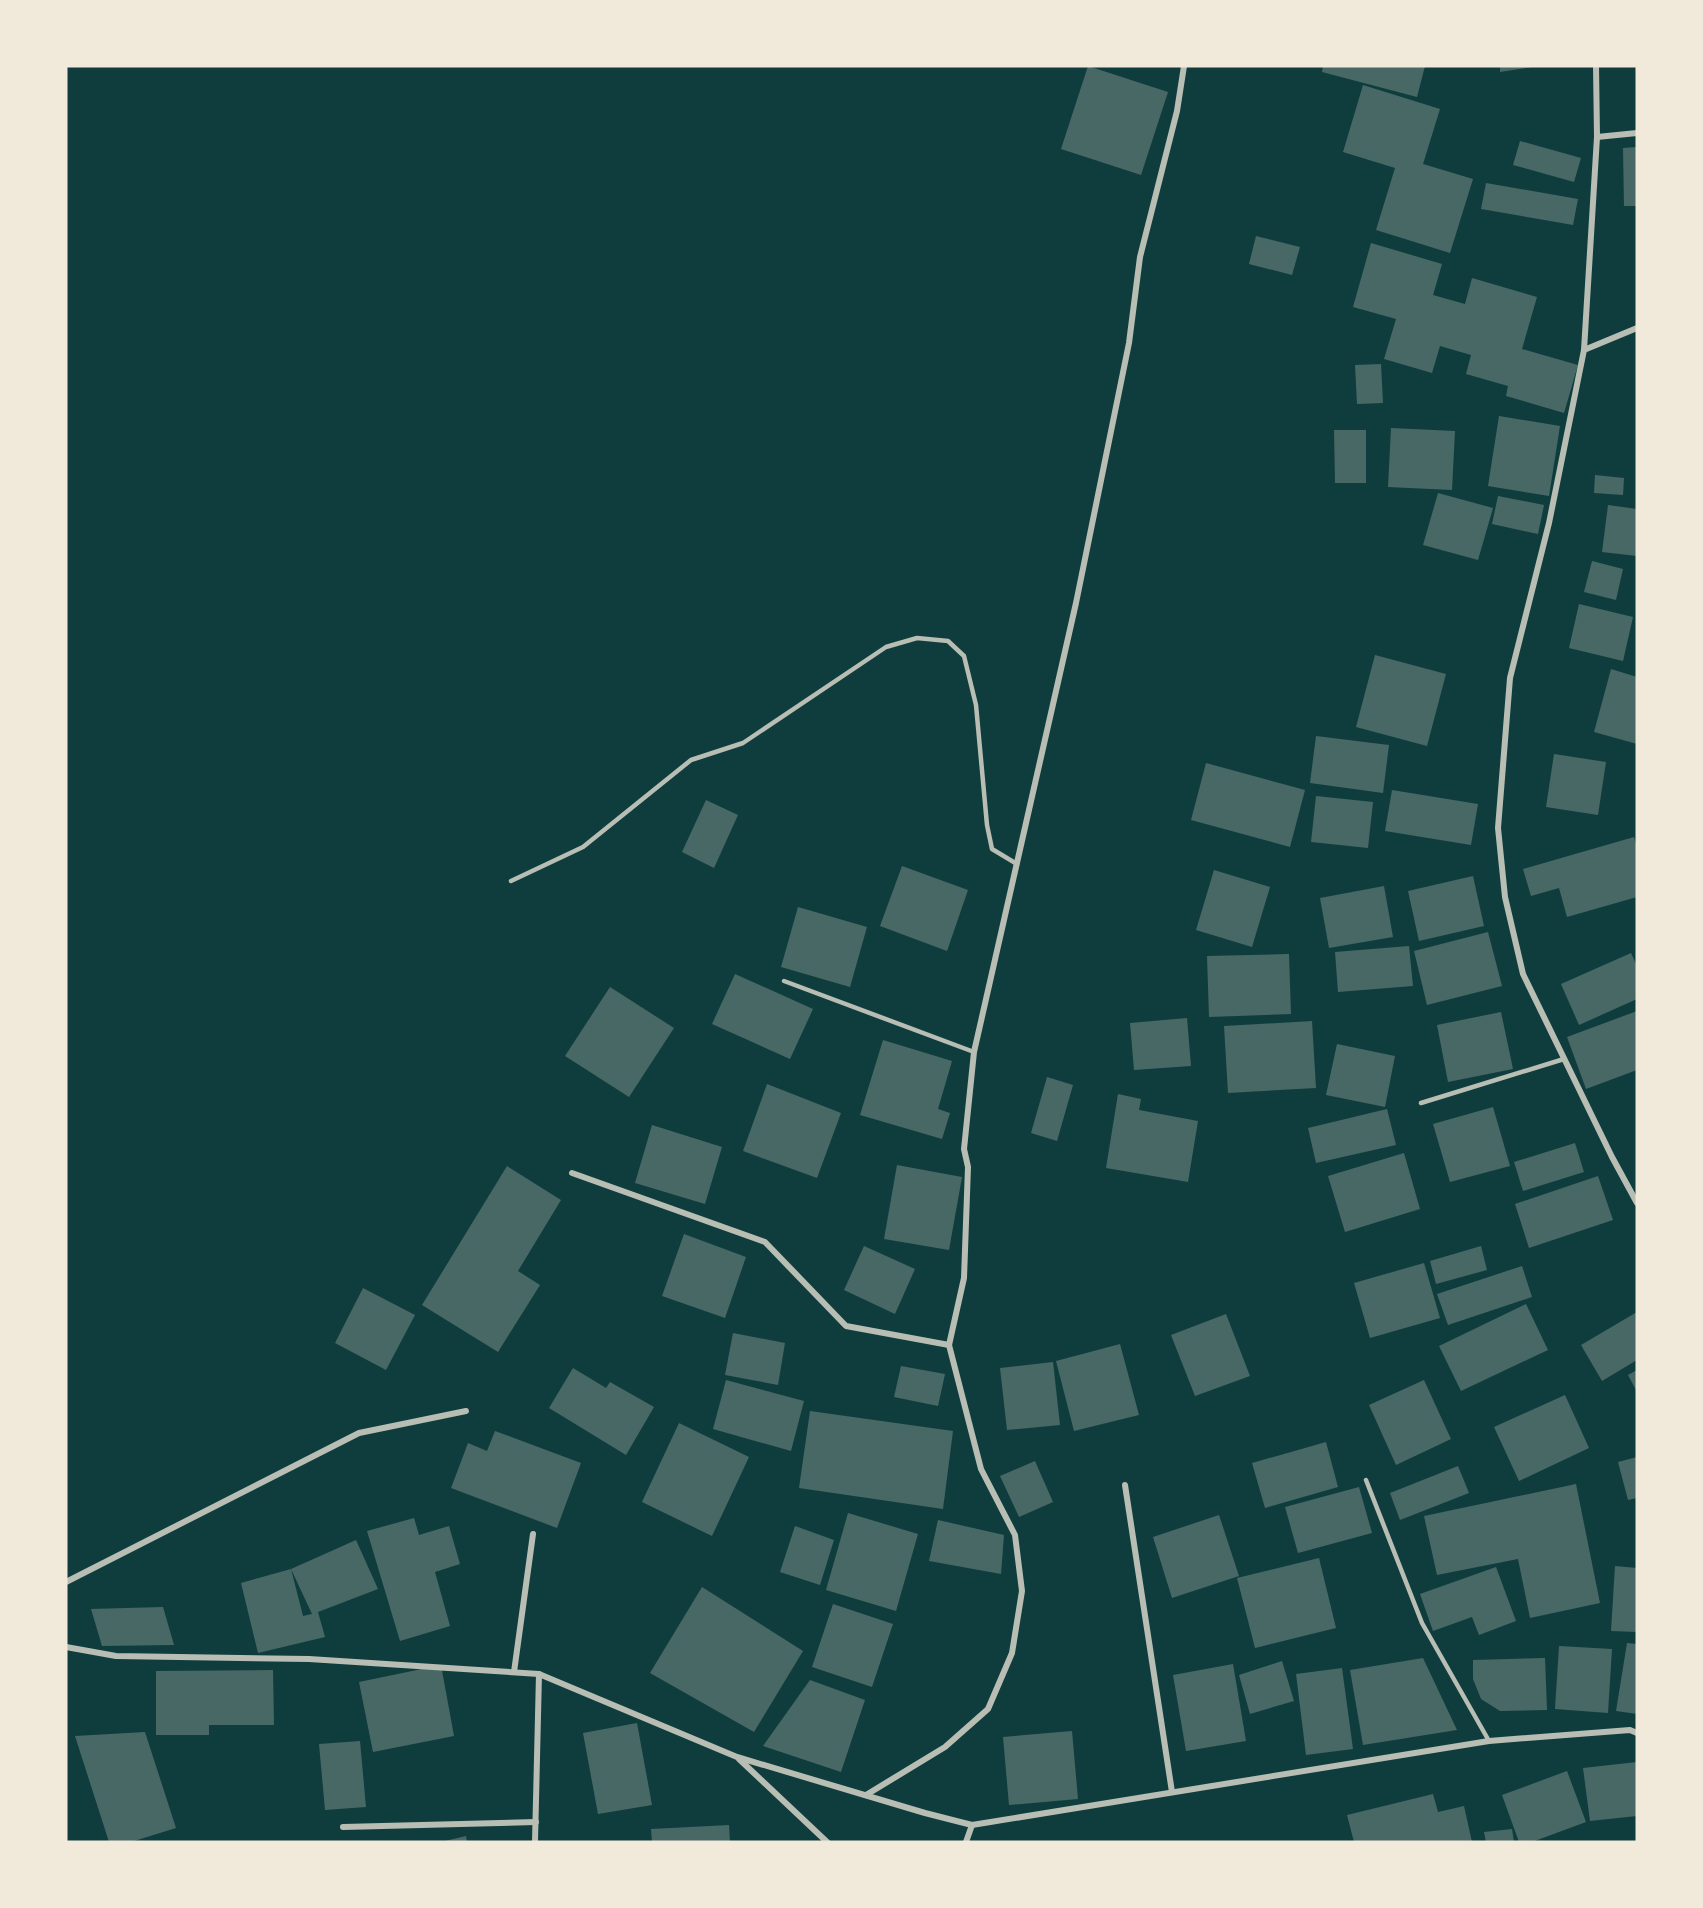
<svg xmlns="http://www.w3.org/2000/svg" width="1703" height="1908" viewBox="0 0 1703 1908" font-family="Quicksand,sans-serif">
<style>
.building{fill:#486865}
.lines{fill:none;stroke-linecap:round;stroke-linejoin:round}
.service{stroke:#b8beb3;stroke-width:4.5}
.minor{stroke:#b8beb3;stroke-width:6}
</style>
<rect width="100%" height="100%" fill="#0f3d3e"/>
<!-- building -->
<g class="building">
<polygon points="1088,66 1168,92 1141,175 1061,149"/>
<polygon points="1323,66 1425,66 1417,97 1322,72"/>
<polygon points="1500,66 1532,66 1532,67 1500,72"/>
<polygon points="1363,85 1440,109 1423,164 1473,179 1450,253 1376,230 1395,168 1343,152"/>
<polygon points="1520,141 1581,158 1574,182 1513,165"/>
<polygon points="1637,147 1637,206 1624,206 1623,148"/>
<polygon points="1486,183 1578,199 1573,225 1481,209"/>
<polygon points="1256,236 1300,247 1292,275 1249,264"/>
<polygon points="1371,243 1442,264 1433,295 1465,304 1472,278 1537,297 1522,349 1578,365 1564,413 1506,396 1508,386 1466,374 1471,355 1440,346 1432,373 1384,359 1396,319 1353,307"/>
<polygon points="1381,364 1383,403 1357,404 1355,365"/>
<polygon points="1499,416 1560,426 1549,496 1488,486"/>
<polygon points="1391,428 1455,431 1452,490 1388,487"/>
<polygon points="1334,430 1366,430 1366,483 1335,483"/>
<polygon points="1595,475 1624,478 1623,495 1594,493"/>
<polygon points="1438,493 1493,508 1478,560 1423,545"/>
<polygon points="1498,496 1544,505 1538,534 1492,524"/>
<polygon points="1608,505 1637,509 1637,556 1602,552"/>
<polygon points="1592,561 1623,569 1616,600 1584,592"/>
<polygon points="1579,604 1633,617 1623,661 1569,648"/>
<polygon points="1375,655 1446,674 1427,746 1356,727"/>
<polygon points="1611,669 1637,677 1637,744 1594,732"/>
<polygon points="1316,736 1389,745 1383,793 1310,783"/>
<polygon points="1554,754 1606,762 1598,815 1546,807"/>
<polygon points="1206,763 1305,790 1290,847 1191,820"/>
<polygon points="1392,790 1478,804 1471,845 1385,831"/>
<polygon points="1316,796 1373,802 1368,848 1311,842"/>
<polygon points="706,800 738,815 714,868 682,852"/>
<polygon points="1634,837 1637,847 1637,897 1567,917 1559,888 1531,896 1523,869"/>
<polygon points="902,866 968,890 947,951 880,926"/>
<polygon points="1214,870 1270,887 1252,947 1196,930"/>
<polygon points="1473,876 1484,926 1419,941 1408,891"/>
<polygon points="1384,886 1393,937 1329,948 1320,898"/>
<polygon points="798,907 867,927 850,987 781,967"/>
<polygon points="1488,932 1502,986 1427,1005 1414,951"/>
<polygon points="1409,946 1413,986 1338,992 1335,952"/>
<polygon points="1631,953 1637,966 1637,999 1579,1025 1561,984"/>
<polygon points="1289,954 1291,1014 1209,1017 1207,956"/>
<polygon points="735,974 813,1009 790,1059 712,1024"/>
<polygon points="610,987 674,1028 629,1097 565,1056"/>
<polygon points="1637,1011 1637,1070 1586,1089 1567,1037"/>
<polygon points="1501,1012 1513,1069 1448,1082 1437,1025"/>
<polygon points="1187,1018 1191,1066 1134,1070 1130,1023"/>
<polygon points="1312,1021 1316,1088 1228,1093 1224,1026"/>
<polygon points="883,1040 952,1061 938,1109 950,1113 942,1139 860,1115"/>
<polygon points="1337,1044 1395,1056 1385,1107 1326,1095"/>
<polygon points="1047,1077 1073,1085 1057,1141 1031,1133"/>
<polygon points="767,1084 841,1113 817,1178 743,1151"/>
<polygon points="1118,1094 1141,1099 1139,1110 1198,1121 1188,1182 1106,1168"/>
<polygon points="1493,1107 1510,1166 1450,1182 1433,1124"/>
<polygon points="1387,1109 1396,1145 1316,1163 1308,1128"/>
<polygon points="652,1125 722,1147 705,1204 635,1183"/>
<polygon points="1575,1143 1584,1172 1523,1191 1514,1162"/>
<polygon points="1404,1153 1420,1209 1345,1232 1328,1176"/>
<polygon points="897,1165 962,1177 949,1250 884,1239"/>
<polygon points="507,1166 561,1200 518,1271 540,1285 498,1352 422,1305"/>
<polygon points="1598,1176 1613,1220 1529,1248 1515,1204"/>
<polygon points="684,1234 746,1257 725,1318 662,1296"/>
<polygon points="864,1246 915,1269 895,1314 844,1290"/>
<polygon points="1481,1246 1487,1270 1436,1284 1430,1261"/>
<polygon points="1424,1263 1440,1318 1370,1338 1354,1283"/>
<polygon points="1522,1266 1532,1297 1448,1325 1437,1294"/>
<polygon points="363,1288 415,1315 386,1370 335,1343"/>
<polygon points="1526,1304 1548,1350 1461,1391 1439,1346"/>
<polygon points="1637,1312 1637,1360 1602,1381 1581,1345"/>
<polygon points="1226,1314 1250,1376 1195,1396 1171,1335"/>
<polygon points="733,1333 785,1343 778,1385 725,1375"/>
<polygon points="1120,1344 1139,1415 1074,1431 1056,1361"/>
<polygon points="1053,1362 1060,1425 1007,1430 1000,1368"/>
<polygon points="901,1366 945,1374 938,1406 894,1397"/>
<polygon points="573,1368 606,1388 610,1382 654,1407 626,1455 549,1408"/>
<polygon points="1637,1370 1637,1392 1628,1375"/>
<polygon points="726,1380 804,1401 791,1451 713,1429"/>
<polygon points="1424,1380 1451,1439 1396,1465 1369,1405"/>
<polygon points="1565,1395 1589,1448 1519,1481 1494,1427"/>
<polygon points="810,1411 953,1431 943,1509 799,1488"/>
<polygon points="679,1423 749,1457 712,1536 642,1502"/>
<polygon points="495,1431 581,1463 557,1528 451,1488 468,1443 487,1451"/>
<polygon points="1326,1442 1338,1487 1265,1508 1252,1463"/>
<polygon points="1637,1457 1637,1498 1628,1500 1618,1462"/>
<polygon points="1035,1461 1053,1502 1019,1517 1000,1476"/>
<polygon points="1458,1466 1469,1493 1400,1520 1390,1493"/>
<polygon points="1576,1484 1600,1603 1530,1618 1518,1559 1437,1575 1424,1516"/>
<polygon points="1359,1487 1372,1533 1298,1553 1285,1507"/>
<polygon points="848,1513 918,1534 896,1611 826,1590"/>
<polygon points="1219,1515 1239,1576 1172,1598 1153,1537"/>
<polygon points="414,1518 419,1535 449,1526 460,1564 435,1572 450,1626 400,1641 367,1531"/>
<polygon points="938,1520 1004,1535 1001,1574 929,1561"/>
<polygon points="795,1526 834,1540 820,1585 780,1572"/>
<polygon points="356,1540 378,1589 318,1612 325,1637 258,1653 241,1583 291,1569 303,1616 312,1614 291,1569"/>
<polygon points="1319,1558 1336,1628 1255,1648 1237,1578"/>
<polygon points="1615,1566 1637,1568 1637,1632 1611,1631"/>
<polygon points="1496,1567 1516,1621 1479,1635 1472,1617 1433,1631 1420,1594"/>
<polygon points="702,1587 803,1651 754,1732 650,1673"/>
<polygon points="833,1604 893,1624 872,1687 812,1667"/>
<polygon points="163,1607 174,1645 102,1646 91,1609"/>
<polygon points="1627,1643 1637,1644 1637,1714 1616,1711"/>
<polygon points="1559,1646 1612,1649 1608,1713 1555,1709"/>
<polygon points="1423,1658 1457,1730 1363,1745 1350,1670"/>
<polygon points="1545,1658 1547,1710 1500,1711 1481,1699 1473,1679 1473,1660"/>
<polygon points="1282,1661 1294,1701 1250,1714 1239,1675"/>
<polygon points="1233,1664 1246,1741 1186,1751 1173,1675"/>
<polygon points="441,1665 454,1736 373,1752 359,1682"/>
<polygon points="1342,1668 1353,1749 1306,1755 1296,1674"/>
<polygon points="273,1670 274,1725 209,1725 209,1735 156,1735 156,1671"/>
<polygon points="810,1680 865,1700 841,1772 763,1746"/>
<polygon points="637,1723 652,1805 598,1814 583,1733"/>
<polygon points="1072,1731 1078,1799 1009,1805 1003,1737"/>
<polygon points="145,1732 176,1828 131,1842 109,1842 75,1736"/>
<polygon points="360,1741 366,1807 325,1810 319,1744"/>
<polygon points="1637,1762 1637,1816 1590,1821 1583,1768"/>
<polygon points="1567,1771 1586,1822 1532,1842 1519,1842 1502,1795"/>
<polygon points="1433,1794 1438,1812 1464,1806 1472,1842 1354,1842 1347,1815"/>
<polygon points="729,1825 730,1842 652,1842 651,1829"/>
<polygon points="1512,1829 1514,1842 1486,1842 1484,1832"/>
<polygon points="466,1836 467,1842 445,1842 445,1841"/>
</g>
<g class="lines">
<!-- service -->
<g class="service">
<polyline points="511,881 583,847 691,760 743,743 886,647 917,638 948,641 964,656 976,705 987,825 992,849 1017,864"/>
<polyline points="784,981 974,1052"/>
<polyline points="1421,1103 1564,1059"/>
<polyline points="1366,1480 1422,1623 1489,1741"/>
</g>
<!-- minor -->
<g class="minor">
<polyline points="1596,66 1597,137 1584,350 1549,523 1510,678 1498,828 1505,897 1523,974 1612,1157 1637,1203"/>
<polyline points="1597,137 1637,133"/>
<polyline points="1584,350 1637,328"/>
<polyline points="572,1173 765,1242 846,1326 949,1345"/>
<polyline points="1125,1485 1172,1792"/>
<polyline points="66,1582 359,1433 466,1411"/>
<polyline points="66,1647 116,1656 309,1659 539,1674 737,1757 925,1813 972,1825 1489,1741 1630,1730 1637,1733"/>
<polyline points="514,1672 533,1534"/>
<polyline points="739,1759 827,1842"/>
<polyline points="866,1795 945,1747 988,1709 1012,1653 1022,1591 1015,1535 981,1469 949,1345 964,1278 968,1167 964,1149 974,1052 1076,603 1129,343 1140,257 1177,111 1184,66"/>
<polyline points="343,1827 536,1822"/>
<polyline points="535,1842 539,1674"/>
<polyline points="966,1842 972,1825"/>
</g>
</g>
<!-- border -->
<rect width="1703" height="1908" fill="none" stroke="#f1e9da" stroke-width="135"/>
</svg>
